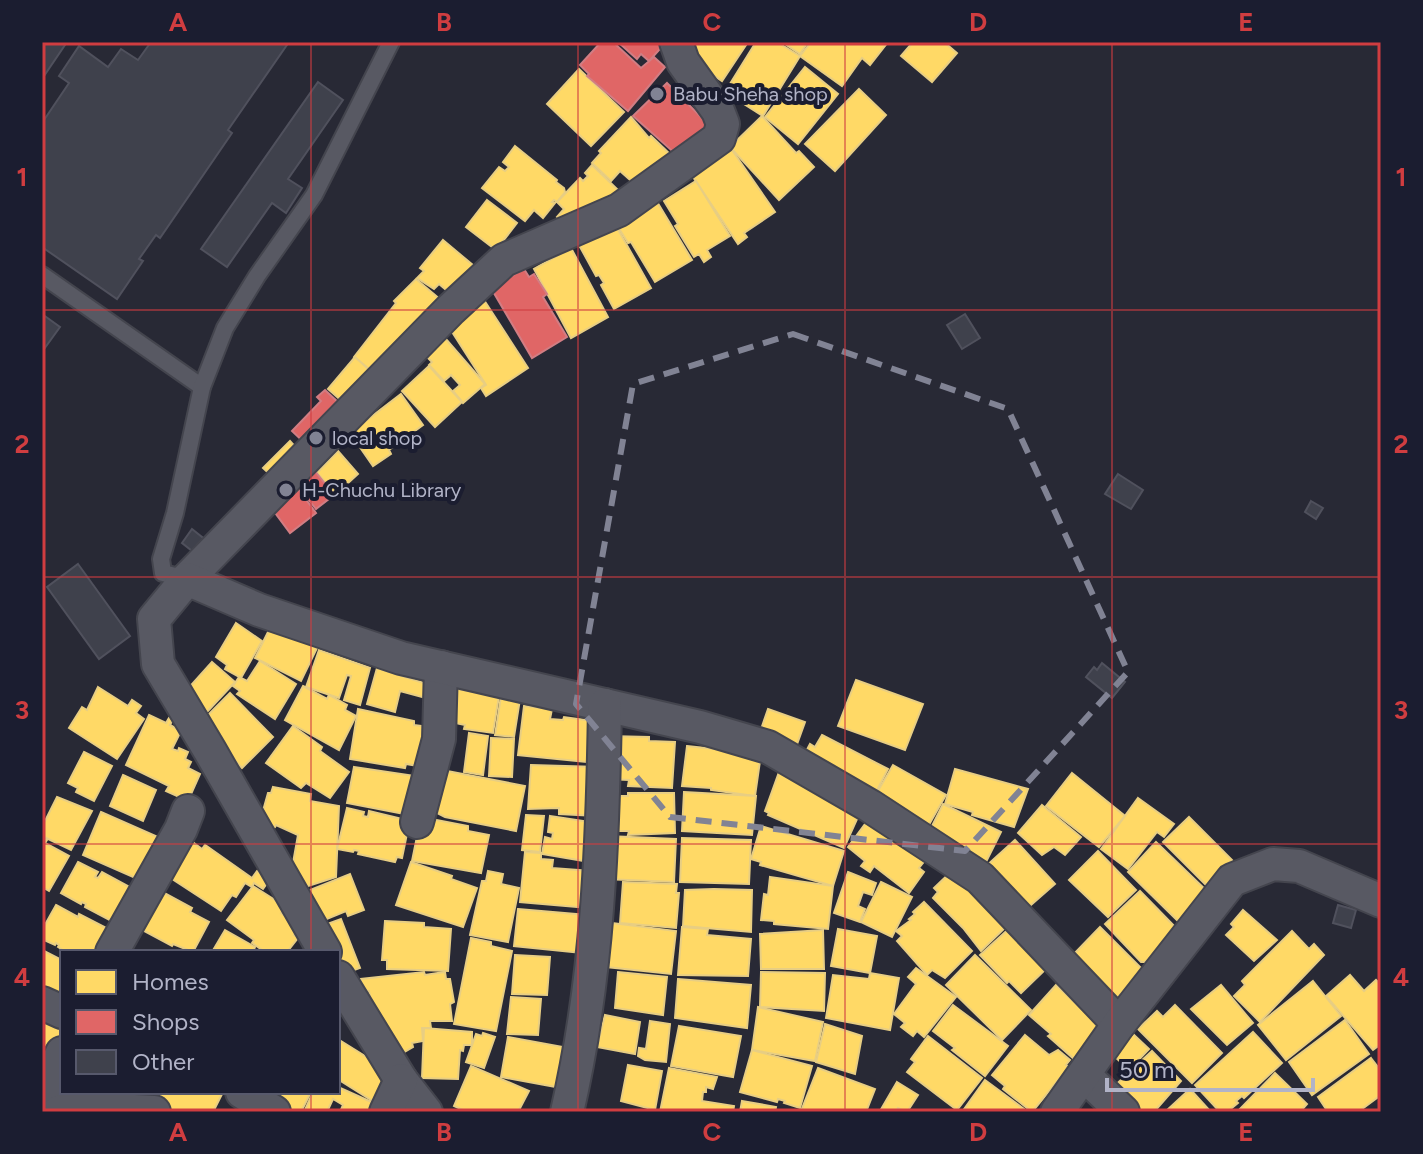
<svg xmlns="http://www.w3.org/2000/svg" width="1423" height="1154" viewBox="0 0 1423 1154" font-family="Figtree,sans-serif">
<style>
.homes{fill:#ffd966;stroke:#e8ce83;stroke-width:2}
.shops{fill:#e06666;stroke:#d27d83;stroke-width:2}
.building{fill:#3f414c;stroke:#50515d;stroke-width:2}
.lines{fill:none;stroke-linecap:round;stroke-linejoin:round}
.service-casing{stroke:#44454e;stroke-width:20}
.minor-casing{stroke:#44454e;stroke-width:36}
.service{stroke:#585963;stroke-width:16}
.minor{stroke:#585963;stroke-width:32}
.marked{fill:none;stroke:#818394;stroke-width:6;stroke-dasharray:16 10;stroke-linejoin:round}
.grid{fill:none;stroke:#d03d40;stroke-width:2;stroke-opacity:0.55}
.poi-dot{fill:#818394;stroke:#1b1d30;stroke-width:3}
.labels{text-anchor:middle;stroke-width:8;stroke-linejoin:round;paint-order:stroke}
.poi-label{font-size:20px;fill:#b1b3c7;stroke:#1b1d30;text-anchor:start}
.neatline{fill:none;stroke:#d03d40;stroke-width:3}
.grid-label{font-size:26px;text-anchor:middle;font-weight:bold;fill:#d03d40}
</style>
<rect width="100%" height="100%" fill="#282935"/>
<!-- homes -->
<g class="homes">
<polygon points="696,42 748,42 722,81 686,57"/>
<polygon points="756,42 777,42 800,56 763,116 725,92"/>
<polygon points="782,42 808,42 800,54"/>
<polygon points="811,42 888,42 870,65 862,58 842,86 800,56"/>
<polygon points="913,42 944,42 957,53 932,82 901,56"/>
<polygon points="805,67 838,94 798,144 765,117"/>
<polygon points="579,69 624,112 591,146 547,104"/>
<polygon points="859,89 886,115 835,171 805,144"/>
<polygon points="762,116 796,153 799,151 814,167 779,200 730,147"/>
<polygon points="631,117 649,138 651,136 675,159 639,188 620,171 611,181 592,163 601,153 599,151"/>
<polygon points="515,146 557,180 556,182 564,188 565,192 557,202 554,200 552,202 555,203 543,218 534,210 525,221 482,188 499,167 505,171 509,167 503,162"/>
<polygon points="730,147 775,212 744,233 747,237 738,244 691,174"/>
<polygon points="592,165 618,190 603,205 565,224 557,217 564,209 557,202 580,178 583,181 588,176 585,173"/>
<polygon points="696,181 730,236 707,250 711,257 704,262 699,254 694,257 675,226 678,224 664,201"/>
<polygon points="487,200 517,223 496,250 466,227"/>
<polygon points="656,200 692,260 655,282 631,242 628,243 618,227"/>
<polygon points="615,224 651,288 614,309 601,285 604,283 599,275 596,276 579,245"/>
<polygon points="443,240 474,266 451,294 439,284 434,289 417,278 424,271 420,268"/>
<polygon points="571,248 608,317 571,338 534,269"/>
<polygon points="416,279 441,300 374,373 354,357 396,303 394,301"/>
<polygon points="484,300 528,368 486,396 481,388 486,385 447,324"/>
<polygon points="445,338 485,384 463,403 453,391 460,385 451,375 444,381 429,365 432,362 425,355"/>
<polygon points="355,357 376,376 345,404 328,389"/>
<polygon points="429,366 462,402 435,427 402,391"/>
<polygon points="401,394 423,425 389,450 391,454 373,466 350,433"/>
<polygon points="290,441 299,451 274,478 263,468"/>
<polygon points="338,451 358,474 336,494 317,473"/>
<polygon points="236,623 262,641 241,678 225,669 227,665 216,657"/>
<polygon points="271,626 317,648 301,681 255,658"/>
<polygon points="319,650 370,668 360,705 344,700 351,676 347,675 339,698 306,687"/>
<polygon points="260,661 296,684 275,719 237,694 240,691 233,686 239,677 247,681"/>
<polygon points="212,662 235,682 206,713 185,692"/>
<polygon points="377,668 430,685 426,698 400,691 395,712 367,704"/>
<polygon points="856,680 923,704 905,750 838,726"/>
<polygon points="303,686 327,699 329,695 347,705 345,710 356,716 339,750 285,720"/>
<polygon points="98,687 128,706 132,700 141,706 136,713 144,719 117,759 69,728 82,707 87,710"/>
<polygon points="451,688 499,696 493,733 464,729 465,725 446,721"/>
<polygon points="230,693 273,737 242,768 200,723"/>
<polygon points="501,696 520,699 514,737 495,735"/>
<polygon points="524,706 552,709 550,719 563,720 564,717 601,722 597,763 518,755"/>
<polygon points="358,709 414,721 414,725 430,727 424,767 406,764 405,768 350,759"/>
<polygon points="768,709 805,722 796,747 759,735"/>
<polygon points="149,715 166,723 169,718 173,719 170,725 181,731 172,749 178,751 179,748 188,752 185,759 191,762 188,768 200,774 188,801 166,791 169,786 126,765"/>
<polygon points="293,726 322,747 320,751 349,772 330,798 306,783 301,788 266,763"/>
<polygon points="469,733 488,736 483,775 464,772"/>
<polygon points="822,735 888,769 870,804 801,761 810,744 815,747"/>
<polygon points="608,736 649,737 649,741 675,742 672,788 628,786 629,780 607,779"/>
<polygon points="491,738 514,739 512,777 489,776"/>
<polygon points="687,746 761,754 755,796 711,790 711,788 682,786"/>
<polygon points="84,752 112,766 94,801 76,792 78,788 68,783"/>
<polygon points="531,765 599,767 596,816 559,814 559,808 528,809"/>
<polygon points="893,765 946,795 926,830 872,801"/>
<polygon points="354,767 422,777 415,816 347,803"/>
<polygon points="955,769 1028,789 1014,827 972,815 973,812 945,804"/>
<polygon points="442,770 525,786 516,831 445,817 435,812"/>
<polygon points="779,772 862,808 844,848 768,815 769,813 765,811"/>
<polygon points="1072,773 1125,816 1099,847 1046,806"/>
<polygon points="123,775 156,790 143,821 110,806"/>
<polygon points="273,787 311,794 310,801 339,806 336,877 302,888 293,863 298,835 276,825 275,827 263,824 261,818 268,793 271,793"/>
<polygon points="684,792 756,796 752,835 682,831"/>
<polygon points="628,793 674,793 675,833 628,835 629,831 607,831 607,796 628,796"/>
<polygon points="57,797 92,811 71,850 42,836 42,827"/>
<polygon points="1138,798 1174,824 1164,837 1157,832 1128,869 1101,849"/>
<polygon points="943,804 1001,832 983,868 925,840"/>
<polygon points="1042,805 1081,837 1065,855 1054,847 1042,855 1018,833"/>
<polygon points="347,808 364,812 363,816 368,817 369,811 406,820 409,824 402,858 397,857 395,862 358,854 359,851 354,850 353,852 337,849"/>
<polygon points="101,812 167,841 149,884 83,855"/>
<polygon points="526,815 544,816 540,852 522,850"/>
<polygon points="550,816 597,823 590,862 542,854 545,837 552,839 553,833 548,832"/>
<polygon points="871,816 927,858 919,868 924,872 909,893 874,866 870,872 861,866 865,861 848,847"/>
<polygon points="421,817 468,826 468,831 489,835 481,873 412,861"/>
<polygon points="1189,817 1232,860 1207,886 1163,842"/>
<polygon points="761,826 844,851 833,886 760,865 761,862 751,859"/>
<polygon points="607,836 676,839 674,882 605,879"/>
<polygon points="42,838 47,840 45,843 69,856 49,891 42,887"/>
<polygon points="682,838 751,840 749,884 680,882"/>
<polygon points="190,840 202,849 205,845 252,878 257,871 270,879 263,889 254,883 252,887 245,883 236,897 232,895 221,911 163,873"/>
<polygon points="1015,840 1055,884 1024,911 985,867"/>
<polygon points="1156,842 1211,895 1182,925 1128,872"/>
<polygon points="1098,851 1136,890 1108,917 1069,880"/>
<polygon points="525,852 541,853 541,859 553,860 552,868 591,871 588,908 520,902"/>
<polygon points="78,862 98,872 95,877 98,878 102,872 135,890 117,924 85,907 86,904 82,902 81,904 61,893"/>
<polygon points="411,862 452,876 451,879 477,888 463,927 396,905"/>
<polygon points="955,868 1010,923 981,951 963,928 933,898 938,892 934,888"/>
<polygon points="488,871 503,874 501,884 519,888 508,942 470,935 482,881 486,881"/>
<polygon points="848,872 876,883 872,895 863,892 858,906 865,909 860,922 834,913"/>
<polygon points="350,874 364,910 348,916 346,911 322,921 310,890"/>
<polygon points="770,877 833,886 828,929 774,924 774,921 761,920 764,894 768,895"/>
<polygon points="623,882 677,884 676,893 679,893 676,928 620,923"/>
<polygon points="881,882 912,897 892,937 861,922"/>
<polygon points="253,886 286,907 281,913 294,923 298,930 294,935 298,938 287,952 265,952 252,943 254,940 227,920"/>
<polygon points="155,888 192,908 190,912 209,922 193,952 173,944 172,946 135,926"/>
<polygon points="714,889 752,890 751,932 683,926 685,890"/>
<polygon points="1140,891 1180,932 1145,962 1141,962 1105,924"/>
<polygon points="924,902 972,951 945,978 932,970 927,975 897,941 902,936 896,931 911,920 909,919 915,914 913,912"/>
<polygon points="56,905 78,917 79,914 116,933 106,952 66,952 58,947 59,945 56,943 55,945 42,939 42,930"/>
<polygon points="518,909 587,915 591,954 514,946"/>
<polygon points="1243,910 1277,940 1254,961 1226,935 1234,927 1231,924"/>
<polygon points="341,919 360,968 346,973 327,924"/>
<polygon points="385,921 424,923 424,927 451,929 448,971 387,969 387,960 382,960"/>
<polygon points="604,922 676,931 671,974 597,966"/>
<polygon points="1013,925 1047,968 1021,993 1009,981 1007,983 980,955"/>
<polygon points="682,927 708,929 707,935 751,939 748,976 678,975"/>
<polygon points="1100,927 1144,971 1113,1002 1070,958"/>
<polygon points="838,929 877,936 870,973 831,966"/>
<polygon points="225,930 255,947 253,952 212,952"/>
<polygon points="823,930 824,969 761,969 760,934"/>
<polygon points="1292,931 1309,949 1314,944 1324,955 1260,1022 1234,996 1245,985 1242,981"/>
<polygon points="471,938 491,942 491,946 512,951 496,1031 454,1024"/>
<polygon points="42,950 62,960 62,1011 42,1001"/>
<polygon points="515,955 550,957 547,995 512,994"/>
<polygon points="975,955 1031,1010 1002,1040 946,985"/>
<polygon points="916,968 956,997 924,1037 917,1031 913,1036 901,1027 905,1023 894,1014 916,984 908,977"/>
<polygon points="424,972 425,975 445,972 446,979 450,979 454,1002 450,1004 452,1021 430,1021 431,1028 422,1028 423,1041 412,1043 413,1047 396,1057 374,1019 369,991 361,990 361,979"/>
<polygon points="618,972 667,977 663,1015 615,1008"/>
<polygon points="761,972 825,973 824,1011 760,1007"/>
<polygon points="870,973 899,978 890,1030 826,1018 833,975 869,979"/>
<polygon points="1350,975 1364,991 1376,980 1381,985 1381,1044 1373,1050 1326,996"/>
<polygon points="678,979 751,985 747,1028 675,1018"/>
<polygon points="1313,981 1341,1016 1286,1060 1258,1025"/>
<polygon points="1056,985 1102,1028 1074,1059 1048,1036 1051,1034 1029,1015"/>
<polygon points="1221,985 1253,1023 1227,1045 1191,1009"/>
<polygon points="511,997 541,999 538,1035 507,1034"/>
<polygon points="953,1005 1008,1046 985,1076 952,1050 955,1048 933,1031"/>
<polygon points="1175,1005 1222,1053 1192,1083 1138,1029 1157,1011 1163,1017"/>
<polygon points="42,1007 62,1017 62,1038 42,1058"/>
<polygon points="758,1007 823,1022 815,1061 752,1050"/>
<polygon points="605,1015 640,1022 635,1054 597,1047"/>
<polygon points="1345,1020 1369,1054 1312,1095 1289,1062"/>
<polygon points="650,1021 670,1024 666,1062 645,1060 638,1056 639,1048 646,1049"/>
<polygon points="825,1024 862,1036 855,1074 816,1062"/>
<polygon points="679,1026 741,1036 733,1077 671,1066"/>
<polygon points="424,1028 472,1032 472,1045 464,1045 463,1051 460,1050 458,1079 422,1078"/>
<polygon points="1253,1032 1282,1063 1244,1098 1242,1096 1236,1101 1238,1103 1227,1112 1220,1112 1195,1085"/>
<polygon points="483,1033 495,1037 484,1068 466,1062 476,1034 482,1036"/>
<polygon points="1132,1033 1149,1049 1129,1070 1112,1054"/>
<polygon points="1025,1035 1049,1055 1058,1050 1070,1060 1066,1065 1069,1067 1032,1112 1003,1089 1005,1086 992,1075"/>
<polygon points="928,1036 982,1078 957,1110 907,1072 915,1062 911,1059"/>
<polygon points="508,1037 563,1047 556,1087 501,1077"/>
<polygon points="341,1041 394,1074 379,1105 339,1080 338,1083 338,1045"/>
<polygon points="752,1050 812,1066 800,1108 784,1103 785,1101 778,1099 777,1102 740,1092"/>
<polygon points="1152,1051 1181,1081 1154,1112 1127,1112 1108,1092"/>
<polygon points="1371,1058 1381,1071 1381,1095 1358,1112 1328,1112 1318,1097"/>
<polygon points="628,1065 662,1071 655,1110 621,1101"/>
<polygon points="471,1066 529,1091 518,1112 467,1112 454,1106"/>
<polygon points="669,1068 717,1077 713,1089 706,1087 706,1092 703,1092 702,1101 734,1106 733,1112 660,1112"/>
<polygon points="818,1068 875,1089 866,1112 801,1111"/>
<polygon points="1275,1073 1307,1104 1300,1112 1237,1112"/>
<polygon points="985,1080 1028,1112 962,1112"/>
<polygon points="897,1082 918,1095 907,1112 898,1108 896,1112 882,1112 880,1111"/>
<polygon points="338,1087 385,1108 383,1112 340,1112 343,1105 333,1099 327,1112 304,1112 313,1092 338,1092"/>
<polygon points="1190,1089 1211,1112 1165,1112"/>
<polygon points="142,1092 219,1092 222,1094 213,1112 169,1112 165,1106"/>
<polygon points="271,1092 311,1092 301,1112 282,1112"/>
<polygon points="742,1101 776,1107 775,1112 740,1112"/>
</g>
<!-- shops -->
<g class="shops">
<polygon points="601,42 613,42 641,68 654,57 665,67 628,111 587,76 589,74 580,65"/>
<polygon points="618,42 659,42 660,49 649,61 641,54 637,59"/>
<polygon points="667,83 710,126 679,157 633,116"/>
<polygon points="524,269 529,277 534,274 547,294 543,297 567,337 532,358 491,288"/>
<polygon points="325,390 341,405 310,448 292,431 321,401 317,397"/>
<polygon points="311,466 334,495 316,509 293,480"/>
<polygon points="293,482 316,513 290,533 267,502"/>
</g>
<!-- building -->
<g class="building">
<polygon points="42,42 67,42 42,79"/>
<polygon points="151,42 289,42 228,130 232,133 160,238 156,235 139,259 143,261 117,299 42,247 42,123 69,83 59,76 79,46 108,67 121,49 138,60"/>
<polygon points="318,82 343,100 288,179 302,188 286,213 272,203 227,267 201,249"/>
<polygon points="42,314 60,327 42,352"/>
<polygon points="965,314 980,338 962,349 947,325"/>
<polygon points="1118,474 1143,490 1131,509 1105,494"/>
<polygon points="1311,501 1323,508 1316,519 1305,512"/>
<polygon points="192,529 207,541 196,554 182,543"/>
<polygon points="78,564 130,636 99,659 47,587"/>
<polygon points="1102,663 1125,682 1112,698 1086,677 1094,667 1097,670"/>
<polygon points="1338,905 1356,910 1351,928 1333,923"/>
</g>
<g class="lines">
<defs>
<g id="service">
<polyline points="42,275 202,387"/>
<polyline points="187,579 163,573 161,559 175,513 202,387 225,328 257,276 314,195 391,42"/>
</g>
<g id="minor">
<polyline points="187,579 451,309 504,260 619,210 719,138 723,124 718,111 683,62 676,42"/>
<polyline points="417,822 439,739 441,667"/>
<polyline points="112,952 181,829 188,811"/>
<polyline points="325,952 210,751 158,664 154,619 187,579 259,610 401,658 700,727 768,747 870,806 980,878 1119,1024"/>
<polyline points="338,977 401,1080 426,1112"/>
<polyline points="42,1003 62,1012"/>
<polyline points="1084,1075 1123,1112"/>
<polyline points="242,1092 274,1112"/>
<polyline points="42,1094 62,1053"/>
<polyline points="59,1112 84,1102 114,1110 154,1112"/>
<polyline points="386,1112 401,1080"/>
<path d="M567 1112C598 979 603 841 605 705"/>
<polyline points="1057,1112 1119,1024 1232,880 1273,864 1299,866 1381,901"/>
</g>
</defs>
<!-- service casing -->
<use href="#service" class="service-casing"/>
<!-- minor casing -->
<use href="#minor" class="minor-casing"/>
<!-- service -->
<use href="#service" class="service"/>
<!-- minor -->
<use href="#minor" class="minor"/>
</g>
<!-- marked area -->
<path class="marked" d="M793 334 1008 409 1128 672 965 851 670 817 576 704 633 384Z"/>
<!-- grid -->
<path class="grid" d="M311 42V952M578 42V1112M845 42V1112M1112 42V1112M42 310H1381M42 577H1381M42 844H1381M311 1092V1112"/>
<!-- markers -->
<g class="poi-dot">
<circle cx="657" cy="94" r="8"/>
<circle cx="316" cy="438" r="8"/>
<circle cx="286" cy="490" r="8"/>
</g>
<g class="labels">
<!-- poi labels -->
<g class="poi-label">
<text x="673" y="101">Babu Sheha shop</text>
<text x="332" y="445">local shop</text>
<text x="302" y="497">H-Chuchu Library</text>
</g>
</g>
<!-- border -->
<rect width="1423" height="1154" fill="none" stroke="#1b1d30" stroke-width="88"/>
<!-- legend -->
<rect x="60" y="950" width="280" height="144" fill="#1b1d30" stroke="#57596c" stroke-width="2"/>
<rect x="76" y="970" width="40" height="24" fill="#ffd966" stroke="#57596c" stroke-width="2"/>
<text x="132" y="990" font-size="24" fill="#b1b3c7">Homes</text>
<rect x="76" y="1010" width="40" height="24" fill="#e06666" stroke="#57596c" stroke-width="2"/>
<text x="132" y="1030" font-size="24" fill="#b1b3c7">Shops</text>
<rect x="76" y="1050" width="40" height="24" fill="#3f414c" stroke="#57596c" stroke-width="2"/>
<text x="132" y="1070" font-size="24" fill="#b1b3c7">Other</text>
<!-- scale -->
<path d="M1107 1078v12h206v-12" fill="none" stroke="#b1b3c7" stroke-width="4"/>
<text x="1119" y="1078" font-size="24" fill="#b1b3c7" stroke="#1b1d30" stroke-width="6" paint-order="stroke">50 m</text>
<rect x="44" y="44" width="1335" height="1066" class="neatline"/>
<g class="grid-label">
<text x="178" y="31">A</text>
<text x="444" y="31">B</text>
<text x="712" y="31">C</text>
<text x="978" y="31">D</text>
<text x="1246" y="31">E</text>
<text x="22" y="186">1</text>
<text x="1401" y="186">1</text>
<text x="22" y="453">2</text>
<text x="1401" y="453">2</text>
<text x="22" y="719">3</text>
<text x="1401" y="719">3</text>
<text x="22" y="986">4</text>
<text x="1401" y="986">4</text>
<text x="178" y="1141">A</text>
<text x="444" y="1141">B</text>
<text x="712" y="1141">C</text>
<text x="978" y="1141">D</text>
<text x="1246" y="1141">E</text>
</g>
</svg>
